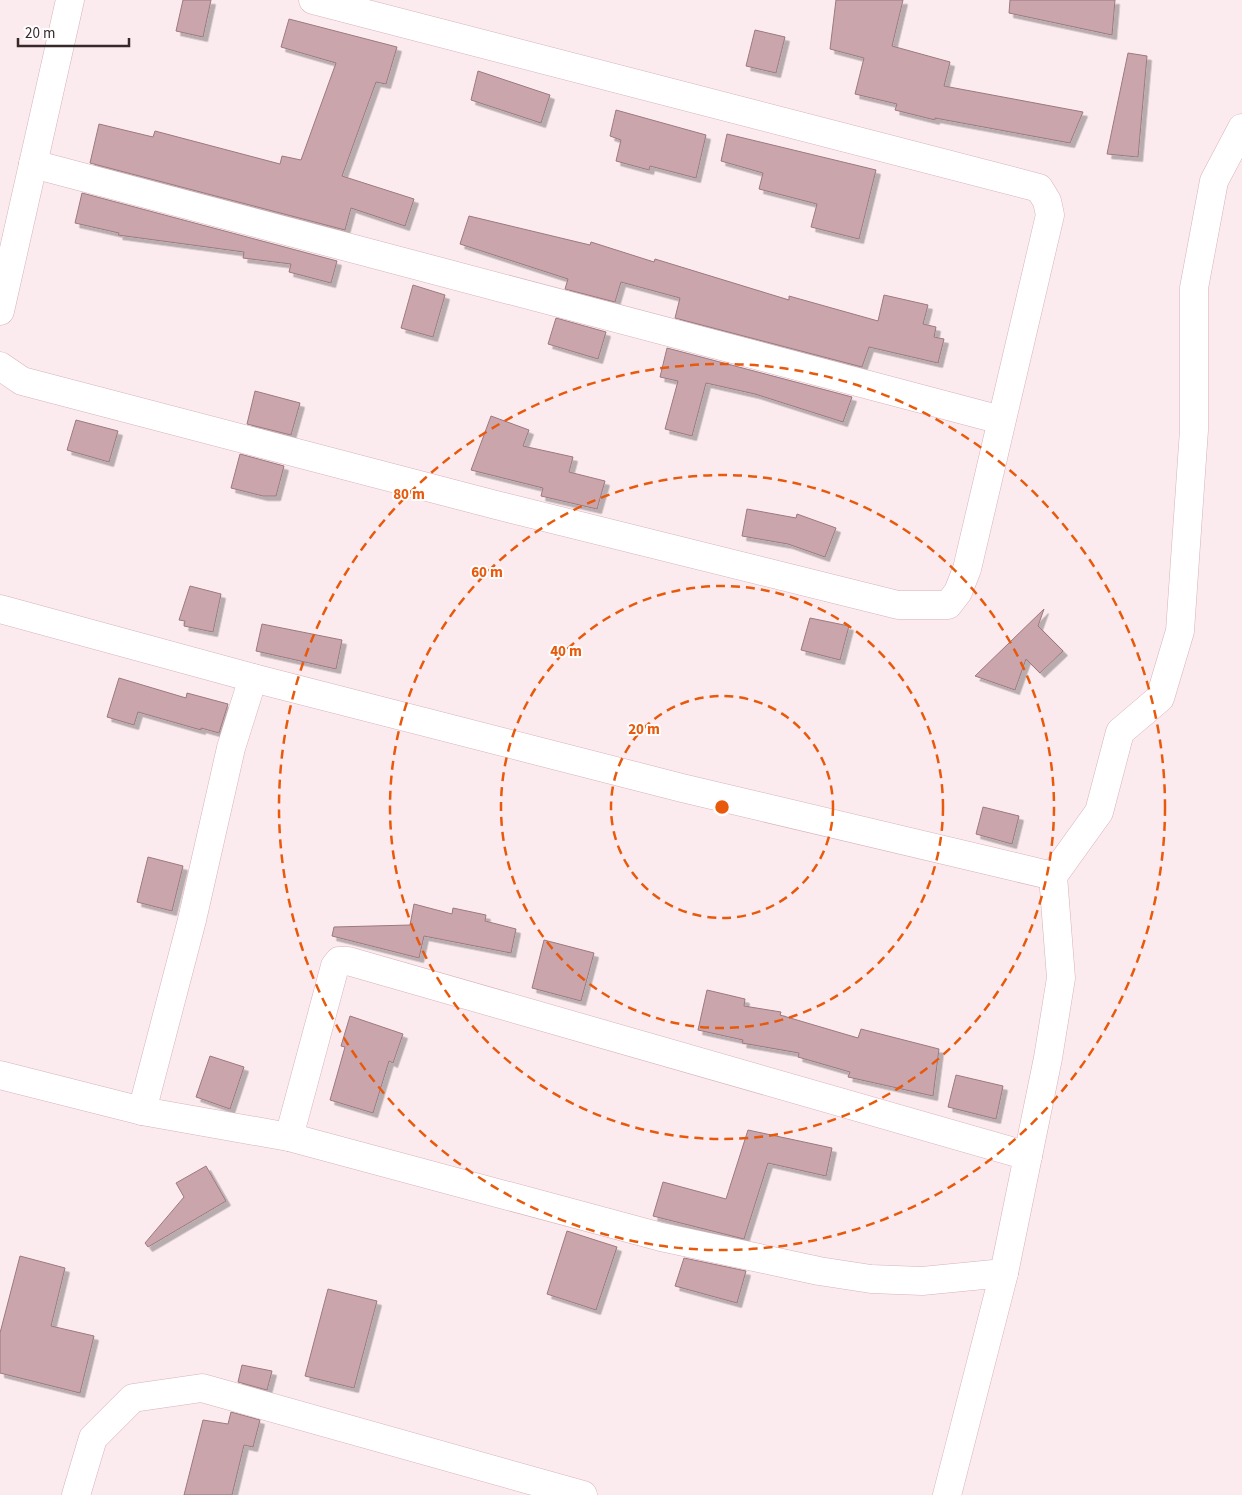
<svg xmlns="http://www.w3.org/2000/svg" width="1242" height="1495" viewBox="0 0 1242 1495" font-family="'Source Sans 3',sans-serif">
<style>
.building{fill:#caa5ac;stroke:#9c7980;filter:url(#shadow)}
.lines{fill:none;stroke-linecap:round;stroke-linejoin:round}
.minor-casing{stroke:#d8b2ba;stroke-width:29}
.minor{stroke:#fff;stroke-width:28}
.ring{fill:none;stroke:#e8590c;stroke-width:2.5;stroke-dasharray:9 6}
.centre{fill:#e8590c;stroke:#fdfdfd;stroke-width:2.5}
.ring-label{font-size:15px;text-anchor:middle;font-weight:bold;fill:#e8590c;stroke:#fdfdfd;stroke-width:4;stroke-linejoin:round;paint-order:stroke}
</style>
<defs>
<filter id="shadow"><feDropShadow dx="4.5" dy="4.5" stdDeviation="0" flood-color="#0004"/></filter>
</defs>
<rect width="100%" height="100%" fill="#fcebee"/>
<!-- building -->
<g class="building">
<polygon points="183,0 211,0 203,37 176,31"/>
<polygon points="836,0 903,0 892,46 950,62 944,86 1083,112 1070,143 935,118 935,120 895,110 897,104 855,94 864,58 830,49"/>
<polygon points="1010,0 1115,0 1112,35 1009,13"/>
<polygon points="289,19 397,47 386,84 376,82 342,176 414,199 405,226 351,208 345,230 90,163 99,124 153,137 155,131 280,164 282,156 301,160 336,63 281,47"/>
<polygon points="755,30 785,37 776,73 746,66"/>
<polygon points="1128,53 1147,56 1138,157 1107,154"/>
<polygon points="478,71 550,95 541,123 471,100"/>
<polygon points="616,110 706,135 696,178 650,166 649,170 616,161 621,140 610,136"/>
<polygon points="727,134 876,170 859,239 811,227 817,204 759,189 763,173 721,161"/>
<polygon points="82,193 337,261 331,283 289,272 291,264 243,258 244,252 118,235 119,233 75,223"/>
<polygon points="469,216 590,245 591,242 654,262 655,259 789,300 789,296 878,321 884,295 928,305 923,324 936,327 934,337 944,339 938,363 869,347 862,367 675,318 680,298 621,282 615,302 565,289 568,279 460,244"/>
<polygon points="413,285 445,295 433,337 401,328"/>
<polygon points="556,318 606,332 598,359 548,344"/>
<polygon points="667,348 852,397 843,422 755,394 706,383 692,436 665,429 678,381 660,377"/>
<polygon points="255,391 300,403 291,435 247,424"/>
<polygon points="491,416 529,430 523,446 573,457 569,472 605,481 597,509 541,496 543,488 471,470"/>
<polygon points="76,420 118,431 109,462 67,450"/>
<polygon points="240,454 284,466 276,496 263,496 231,488"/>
<polygon points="747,509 796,518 797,514 836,528 825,557 788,544 742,536"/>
<polygon points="190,586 221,594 213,632 184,626 185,621 179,620"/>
<polygon points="1044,609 1038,626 1063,651 1040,673 1026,659 1015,690 975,676"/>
<polygon points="810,618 849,626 840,660 801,650"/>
<polygon points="262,624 342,640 336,669 256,651"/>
<polygon points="119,678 186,698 187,693 228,704 219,733 201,728 201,730 138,712 134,725 107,717"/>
<polygon points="983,807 1019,816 1012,844 976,834"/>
<polygon points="148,857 183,866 172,911 137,902"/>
<polygon points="414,904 452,914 453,908 486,915 485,921 516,929 511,953 424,936 419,958 332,936 334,927 410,925"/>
<polygon points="544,940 594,953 581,1001 532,988"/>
<polygon points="707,990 745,999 744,1006 781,1012 780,1015 858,1038 861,1029 939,1049 933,1096 848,1077 850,1072 798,1057 799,1053 742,1043 743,1040 698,1030"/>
<polygon points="350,1016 403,1034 393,1063 389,1061 373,1113 330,1100 345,1047 341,1046"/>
<polygon points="210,1056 244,1067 230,1109 196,1097"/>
<polygon points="956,1075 1003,1086 996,1119 948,1107"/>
<polygon points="748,1130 832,1148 826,1176 768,1163 744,1239 653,1216 663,1182 726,1199"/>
<polygon points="206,1166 226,1201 148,1247 145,1243 184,1197 176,1183"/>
<polygon points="567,1231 617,1247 596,1310 547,1294"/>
<polygon points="20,1256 65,1268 51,1326 94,1336 80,1393 0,1373 0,1333"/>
<polygon points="684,1258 746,1271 737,1303 675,1286"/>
<polygon points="328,1289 377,1301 354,1388 305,1376"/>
<polygon points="242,1365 272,1371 267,1390 238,1382"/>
<polygon points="231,1412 260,1420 253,1447 244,1445 232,1495 184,1495 203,1420 228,1424"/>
</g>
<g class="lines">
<defs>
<g id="minor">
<polyline points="33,164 1001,420"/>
<polyline points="0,311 70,0"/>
<polyline points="0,366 22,381 496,505 898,605 948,605 958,592 967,569 1050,215 1047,201 1039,188 313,0"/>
<polyline points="0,609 253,678 682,788 1053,876"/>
<polyline points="0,1075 142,1111 289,1137 661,1237 819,1271 871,1279 922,1281 1004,1273"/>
<polyline points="142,1111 192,920 231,748 253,678"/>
<polyline points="289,1137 335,966 339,961 348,961 1028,1156"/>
<polyline points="76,1495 93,1438 133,1398 202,1388 583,1495"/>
<polyline points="947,1495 1004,1273 1048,1058 1061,978 1053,876 1099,812 1120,732 1160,698 1180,631 1194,430 1194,288 1214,181 1242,128"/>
</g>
</defs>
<!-- minor casing -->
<use href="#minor" class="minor-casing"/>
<!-- minor -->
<use href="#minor" class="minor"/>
</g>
<!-- distance rings -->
<g class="ring">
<circle cx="722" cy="807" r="111"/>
<circle cx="722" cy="807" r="221"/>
<circle cx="722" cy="807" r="332"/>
<circle cx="722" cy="807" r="443"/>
</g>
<circle cx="722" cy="807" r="8" class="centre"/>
<g class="ring-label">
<text x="409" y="499">80 m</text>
<text x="487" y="577">60 m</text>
<text x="566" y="656">40 m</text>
<text x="644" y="734">20 m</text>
</g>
<!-- scale -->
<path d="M18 38v8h111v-8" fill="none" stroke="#37282b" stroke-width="2.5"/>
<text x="25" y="38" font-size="15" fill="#37282b" stroke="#fdfdfd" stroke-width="4" paint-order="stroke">20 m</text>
</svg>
